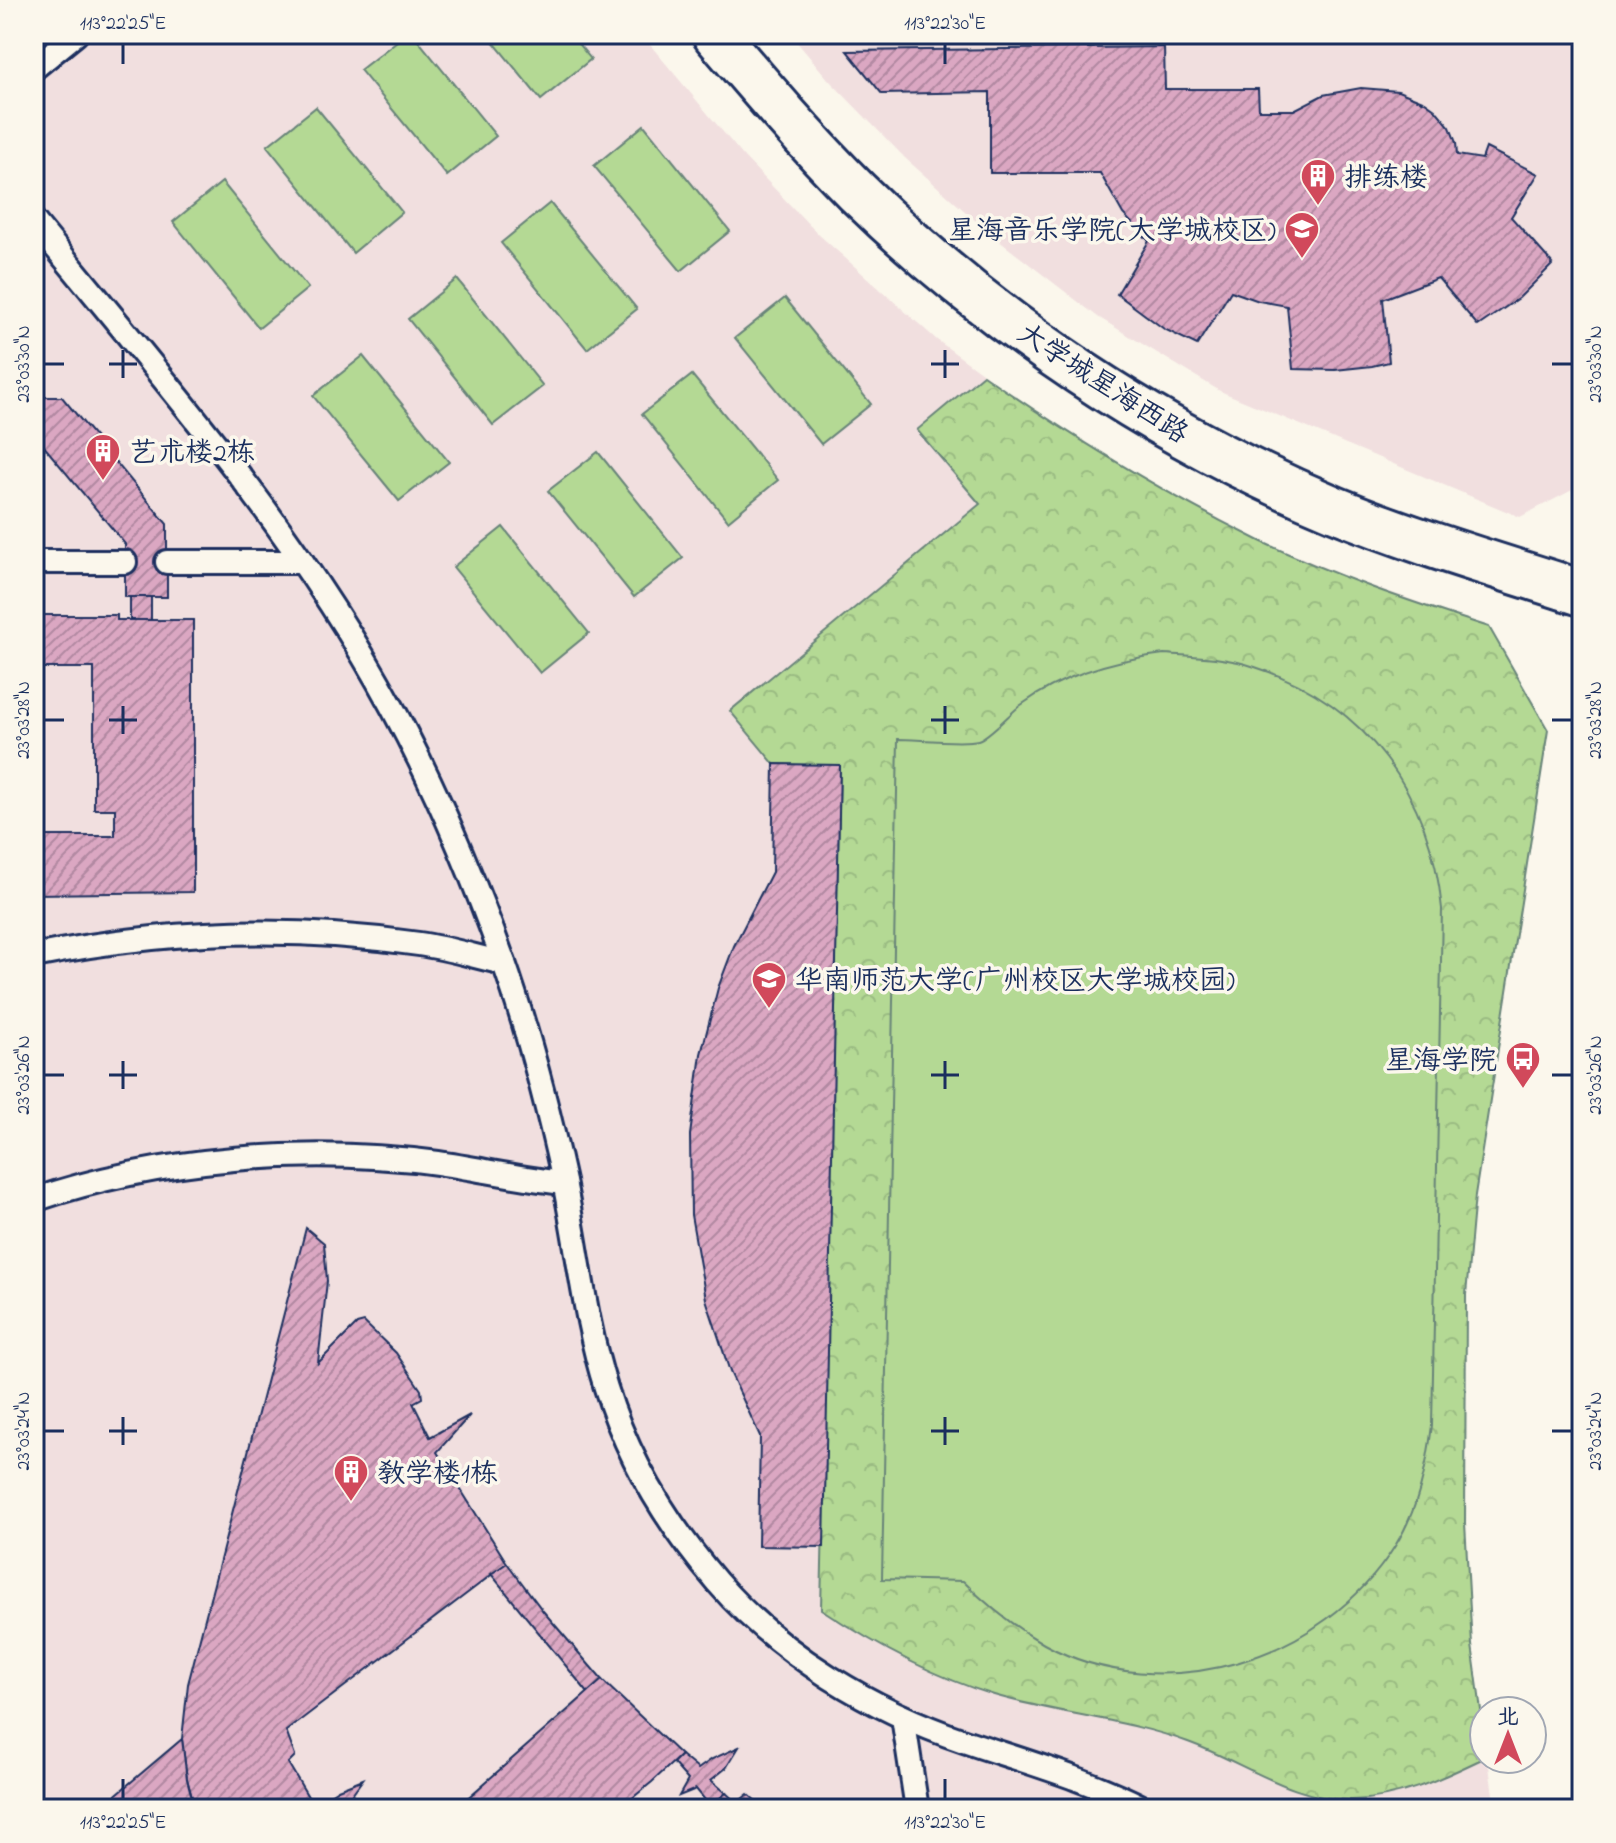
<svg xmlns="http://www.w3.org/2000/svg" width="1616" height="1843" viewBox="0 0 1616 1843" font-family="'Indie Flower','LXGW WenKai TC',sans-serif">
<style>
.built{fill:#f1dfdf}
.park{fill:url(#park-crowns);stroke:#688479;stroke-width:2}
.pitch{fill:#b4d994;stroke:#688479;stroke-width:2}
.building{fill:url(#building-hatch);stroke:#1b2f5e;stroke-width:2}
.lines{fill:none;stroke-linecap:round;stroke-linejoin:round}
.service-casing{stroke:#1b2f5e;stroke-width:28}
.tertiary-casing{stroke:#1b2f5e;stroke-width:50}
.service{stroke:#fbf7ec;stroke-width:22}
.tertiary{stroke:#fbf7ec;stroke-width:44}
.ticks{fill:none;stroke:#1b2f5e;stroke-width:3}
.labels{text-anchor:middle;stroke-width:7;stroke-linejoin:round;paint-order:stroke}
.poi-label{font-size:28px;fill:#1b2f5e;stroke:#fbf7ec;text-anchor:start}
.street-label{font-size:28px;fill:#1b2f5e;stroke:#fbf7ec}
.neatline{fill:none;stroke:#1b2f5e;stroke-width:3}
.ticks-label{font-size:20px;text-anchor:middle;fill:#1b2f5e}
</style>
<defs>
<pattern id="park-crowns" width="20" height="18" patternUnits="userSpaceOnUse" patternTransform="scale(2)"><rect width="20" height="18" fill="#b4d994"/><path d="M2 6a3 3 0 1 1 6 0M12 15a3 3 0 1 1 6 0" fill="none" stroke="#9abb82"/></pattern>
<pattern id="building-hatch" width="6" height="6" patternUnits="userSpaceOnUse" patternTransform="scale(2)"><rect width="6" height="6" fill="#dba7c2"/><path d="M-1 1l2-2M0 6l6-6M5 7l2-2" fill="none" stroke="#b188a1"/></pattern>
</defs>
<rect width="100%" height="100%" fill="#fbf7ec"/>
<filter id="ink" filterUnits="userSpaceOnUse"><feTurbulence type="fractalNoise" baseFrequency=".0125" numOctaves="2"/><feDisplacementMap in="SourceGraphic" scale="16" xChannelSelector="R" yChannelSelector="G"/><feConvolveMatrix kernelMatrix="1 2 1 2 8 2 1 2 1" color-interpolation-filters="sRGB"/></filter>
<g filter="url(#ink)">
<!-- built -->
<g class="built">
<polygon points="34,34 641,34 744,157 817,233 937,340 1016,398 1126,469 1261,541 1352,579 1489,627 1548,730 1475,1195 1466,1295 1465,1523 1472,1645 1484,1732 1484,1759 1488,1759 1495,1809 34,1809"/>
<polygon points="790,34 1582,34 1582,485 1520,517 1220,391 1098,317 994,237 905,158 829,80"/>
</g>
<!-- park -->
<path class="park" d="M983 375C1072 437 1163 493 1260 541 1334 576 1411 602 1489 627L1548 730 1475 1195 1466 1295 1465 1523 1472 1645 1484 1732V1758C1442 1778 1400 1799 1352 1800 1294 1801 1241 1761 1188 1742 1125 1719 1058 1714 994 1695 931 1676 875 1645 821 1609L840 766 774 764 730 711 980 504 917 430Z"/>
<!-- pitch -->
<g class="pitch">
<polygon points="406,34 413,34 496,136 447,176 360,70"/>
<polygon points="487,34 570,34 591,59 541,100"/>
<polygon points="316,107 402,212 353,253 267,146"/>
<polygon points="644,125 730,231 681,271 594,166"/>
<polygon points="222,182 308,288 259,328 173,222"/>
<polygon points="550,203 637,309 587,349 501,243"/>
<polygon points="457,279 543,386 493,425 408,319"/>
<polygon points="785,298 871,404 821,444 735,338"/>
<polygon points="363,356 449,462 399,501 313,396"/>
<polygon points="692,375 778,480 728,521 642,414"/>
<polygon points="598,452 683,558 634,597 548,491"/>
<polygon points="503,527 589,633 540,673 453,567"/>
<path d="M1164 654C1194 656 1226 657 1255 667 1367 703 1431 795 1442 909L1432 1425C1427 1467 1418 1510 1395 1546 1324 1660 1164 1710 1044 1644 1014 1627 988 1606 963 1581L882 1579 898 739C915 739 964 744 978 740 989 737 1010 713 1021 705 1064 674 1112 660 1164 654Z"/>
</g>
<!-- building -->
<g class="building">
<polygon points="1164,47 1165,89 1258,89 1259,110 1294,110 1323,95 1361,88 1398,91 1425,102 1435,109 1450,127 1456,143 1457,155 1482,159 1486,148 1538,174 1511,217 1553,264 1519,298 1478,326 1438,278 1383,299 1389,362 1372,366 1335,370 1293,369 1287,306 1259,301 1231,291 1197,345 1164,329 1117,294 1149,241 1123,214 1100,173 990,173 990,92 882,94 847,51"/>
<polygon points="34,397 62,397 167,524 167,597 125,597 125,544 38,439 34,439"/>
<rect x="130" y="597" width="21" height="23"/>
<polygon points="34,615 117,615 117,620 193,620 193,892 34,894 34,836 115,836 115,809 94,809 94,668 34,668"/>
<polygon points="774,764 840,765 824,1547 758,1546 760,1436 730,1372 706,1299 691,1215 690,1135 701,1054 718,988 734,946 772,872"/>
<polygon points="306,1228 324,1243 327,1281 318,1363 357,1324 364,1322 396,1353 421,1390 422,1398 413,1403 430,1437 470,1415 437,1452 507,1563 286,1731 295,1756 288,1763 313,1805 338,1789 363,1779 341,1809 195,1809 187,1779 182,1739 188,1684"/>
<polygon points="507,1563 543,1611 602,1680 588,1693 491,1574"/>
<polygon points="602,1680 681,1755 652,1782 619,1809 455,1809"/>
<polygon points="182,1739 187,1779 195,1809 99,1809"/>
<polygon points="739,1747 726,1768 711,1780 726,1793 710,1806 696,1789 679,1796 688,1780 673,1763 681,1755 698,1769 712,1759"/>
<polygon points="726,1793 737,1803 748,1794 765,1809 706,1809"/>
</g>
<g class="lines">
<defs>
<g id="service">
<polyline points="34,68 76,34"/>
<path d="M34 221C161 377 296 529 392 707 436 788 472 874 503 960 528 1031 547 1104 563 1177 578 1247 584 1319 606 1388 628 1459 669 1526 717 1582 781 1656 873 1710 964 1741 1026 1762 1088 1779 1146 1809"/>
<polyline points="34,562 125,562"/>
<polyline points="167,562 302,562"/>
<path d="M34 956C161 930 291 925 419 944 448 948 476 957 504 963"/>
<path d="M34 1200C159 1157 307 1146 438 1163 480 1169 522 1179 564 1183"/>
<polyline points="903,1717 917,1809"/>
</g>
<path id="tertiary" d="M715 34C761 88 807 142 857 192 993 325 1159 436 1335 509 1415 542 1499 566 1582 593"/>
</defs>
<!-- service casing -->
<use href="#service" class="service-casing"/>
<!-- tertiary casing -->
<use href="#tertiary" class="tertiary-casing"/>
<!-- service -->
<use href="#service" class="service"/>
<!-- tertiary -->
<use href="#tertiary" class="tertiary"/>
</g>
</g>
<!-- ticks -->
<path class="ticks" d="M123 44V64M945 44V64M123 350V378M945 350V378M44 364H64M109 364H137M931 364H959M1552 364H1572M123 706V734M945 706V734M44 720H64M109 720H137M931 720H959M1552 720H1572M123 1061V1089M945 1061V1089M44 1075H64M109 1075H137M931 1075H959M1552 1075H1572M123 1417V1445M945 1417V1445M44 1431H64M109 1431H137M931 1431H959M1552 1431H1572M123 1779V1799M945 1779V1799"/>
<!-- icons -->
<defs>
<symbol id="building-pin" viewBox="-11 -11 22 30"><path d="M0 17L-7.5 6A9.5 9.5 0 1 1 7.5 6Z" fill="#d1495b" stroke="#fbf7ec"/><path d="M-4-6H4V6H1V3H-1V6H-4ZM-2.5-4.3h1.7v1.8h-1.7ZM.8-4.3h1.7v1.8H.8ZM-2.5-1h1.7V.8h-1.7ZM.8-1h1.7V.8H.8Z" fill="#fff"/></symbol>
<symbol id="university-pin" viewBox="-11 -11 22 30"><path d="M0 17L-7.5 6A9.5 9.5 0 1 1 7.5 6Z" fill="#d1495b" stroke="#fbf7ec"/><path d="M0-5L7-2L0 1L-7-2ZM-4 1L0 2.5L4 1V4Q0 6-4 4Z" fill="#fff"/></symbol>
<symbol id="bus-pin" viewBox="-11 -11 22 30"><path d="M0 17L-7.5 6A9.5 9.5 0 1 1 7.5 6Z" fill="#d1495b" stroke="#fbf7ec"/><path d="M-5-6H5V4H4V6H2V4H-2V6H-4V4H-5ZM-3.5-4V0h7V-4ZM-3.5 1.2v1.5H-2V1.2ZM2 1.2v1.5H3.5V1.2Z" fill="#fff"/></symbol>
</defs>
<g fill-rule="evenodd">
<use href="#building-pin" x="1298" y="156" width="40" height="54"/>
<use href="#university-pin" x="1282" y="209" width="40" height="54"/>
<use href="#building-pin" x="83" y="431" width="40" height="54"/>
<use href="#university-pin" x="749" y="959" width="40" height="54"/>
<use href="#bus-pin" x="1503" y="1039" width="40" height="54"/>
<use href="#building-pin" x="331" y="1452" width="40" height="54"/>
</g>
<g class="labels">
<!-- poi labels -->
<g class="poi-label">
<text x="1344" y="186">排练楼</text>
<text x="1276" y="239" text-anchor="end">星海音乐学院(大学城校区)</text>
<text x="129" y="461">艺术楼2栋</text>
<text x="795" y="989">华南师范大学(广州校区大学城校园)</text>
<text x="1497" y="1069" text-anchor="end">星海学院</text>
<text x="377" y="1482">教学楼1栋</text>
</g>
<!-- street labels -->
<g class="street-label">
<text transform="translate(1104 382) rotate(33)" y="10">大学城星海西路</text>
</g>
</g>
<!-- margin -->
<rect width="1616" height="1843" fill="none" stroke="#fbf7ec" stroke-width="88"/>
<!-- north arrow -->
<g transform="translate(1508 1735)"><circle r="38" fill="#fbf7ec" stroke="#a1a7b3" stroke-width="2"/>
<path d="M0-6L14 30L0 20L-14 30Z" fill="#d1495b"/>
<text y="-12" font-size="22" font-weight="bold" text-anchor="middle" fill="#1b2f5e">北</text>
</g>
<rect x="44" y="44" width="1528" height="1755" class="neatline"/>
<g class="ticks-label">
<text x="123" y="29">113°22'25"E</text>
<text x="945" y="29">113°22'30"E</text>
<text transform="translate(22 364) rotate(-90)" y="7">23°03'30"N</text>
<text transform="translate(1594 364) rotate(-90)" y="7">23°03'30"N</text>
<text transform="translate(22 720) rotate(-90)" y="7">23°03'28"N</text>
<text transform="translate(1594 720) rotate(-90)" y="7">23°03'28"N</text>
<text transform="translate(22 1075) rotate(-90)" y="7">23°03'26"N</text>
<text transform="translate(1594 1075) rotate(-90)" y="7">23°03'26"N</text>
<text transform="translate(22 1431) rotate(-90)" y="7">23°03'24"N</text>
<text transform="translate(1594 1431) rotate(-90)" y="7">23°03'24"N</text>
<text x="123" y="1828">113°22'25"E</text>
<text x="945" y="1828">113°22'30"E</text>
</g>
</svg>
